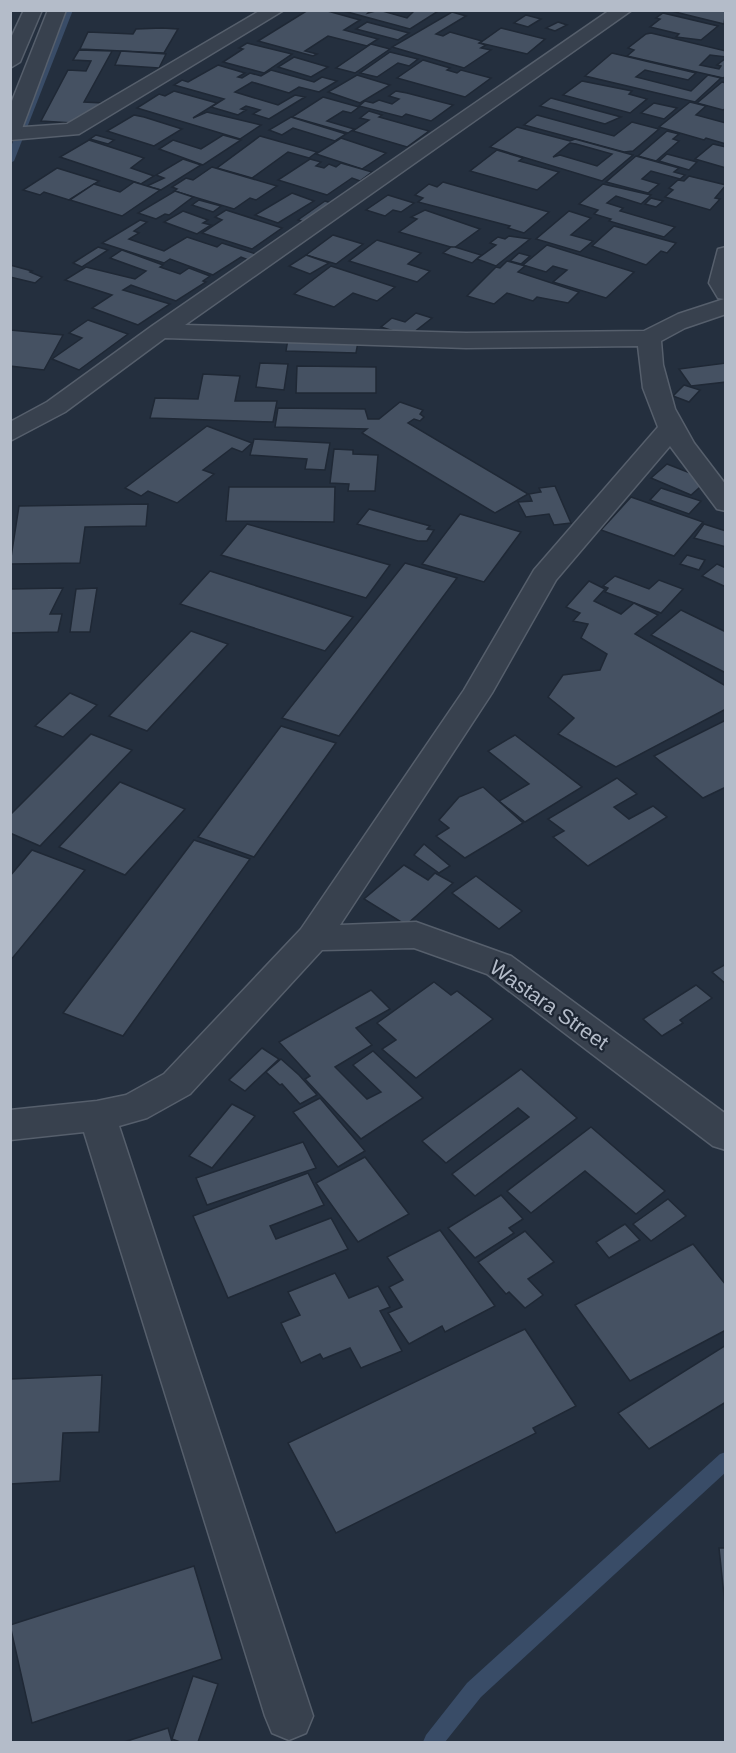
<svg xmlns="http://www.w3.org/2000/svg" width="736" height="1753" viewBox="0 0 736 1753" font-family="Helvetica,sans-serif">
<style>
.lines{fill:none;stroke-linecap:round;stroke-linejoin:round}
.stream{fill:#394c67;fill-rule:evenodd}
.building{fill:#455162;stroke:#1f2835;stroke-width:1.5;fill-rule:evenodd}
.minor-casing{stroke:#565f6c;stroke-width:3}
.tertiary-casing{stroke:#565f6c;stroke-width:3}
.minor{fill:#38414e;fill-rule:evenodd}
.tertiary{fill:#38414e;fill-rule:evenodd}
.labels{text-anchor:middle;stroke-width:4.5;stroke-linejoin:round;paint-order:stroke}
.street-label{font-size:21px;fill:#b4bcc9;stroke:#1d2633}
</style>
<rect width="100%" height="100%" fill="#242f3e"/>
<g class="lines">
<!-- stream -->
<g class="stream">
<polygon points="65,10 73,10 14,161 10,163 10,149"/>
<polygon points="726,1452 726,1472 481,1697 445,1742 423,1742 426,1735 467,1683 720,1454"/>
</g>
</g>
<!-- building -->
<g class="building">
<polygon points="308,10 324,10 360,20 344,30 378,39 367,46 328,36 305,51 317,54 313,56 258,41"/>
<polygon points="340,10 371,10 368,13 379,10 407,18 415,10 440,10 410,29"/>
<polygon points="726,10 724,24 671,11 671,10"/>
<polygon points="452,12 466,16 436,34 443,36 450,32 482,41 479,43 486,45 481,48 491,50 464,68 392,47"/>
<polygon points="663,13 718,26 701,40 676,37 679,34 650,27 660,19 656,18"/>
<polygon points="526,15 541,19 528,27 514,23"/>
<polygon points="367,22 409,33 398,40 356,29"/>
<polygon points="558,22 567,25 555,31 546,28"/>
<polygon points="162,28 178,29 164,53 80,49 88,32 133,34 136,29"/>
<polygon points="501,28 545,39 527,54 480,43"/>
<polygon points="651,33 726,51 726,57 710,55 700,65 719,69 721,66 717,65 726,58 726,76 723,78 627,56 634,50 628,48 646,34"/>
<polygon points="247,43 292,54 264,73 223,62 243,49 239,48"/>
<polygon points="371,44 390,49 355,73 336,68"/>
<polygon points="79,50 112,51 84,102 103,103 94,114 73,123 41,121 68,70 86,71 91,61 73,60"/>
<polygon points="121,51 166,54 159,68 115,65"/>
<polygon points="390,52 418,59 409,66 398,63 377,77 360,73"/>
<polygon points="612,53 696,73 688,80 645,70 636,77 691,91 708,75 721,78 695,102 585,76"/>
<polygon points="294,57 328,67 311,77 278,67"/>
<polygon points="423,60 450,68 447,70 457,73 461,70 491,78 465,97 397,78"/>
<polygon points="218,65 245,73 238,77 242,78 250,73 261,76 271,70 314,82 322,77 337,81 319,92 299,87 289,93 252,82 235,92 278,105 295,95 305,97 269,119 253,114 260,110 246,106 241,109 246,110 238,115 211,107 224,99 174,85 182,80 188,82"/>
<polygon points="357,75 390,85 360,103 328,92"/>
<polygon points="582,81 632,91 629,94 647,99 630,113 563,95"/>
<polygon points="722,82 726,83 726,108 723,110 697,103"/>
<polygon points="174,91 217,103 193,118 207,112 261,125 240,139 137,108 159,94 165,96"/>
<polygon points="396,91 407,93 453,105 431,121 406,114 402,117 359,106 365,101 373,103 379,100 392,104 399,99 389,96"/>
<polygon points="323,97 359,107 351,113 343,111 327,121 354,129 348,133 292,117"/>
<polygon points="551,98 621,117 605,124 540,106"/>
<polygon points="690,102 706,106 696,115 726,123 726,144 706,138 704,140 659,127"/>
<polygon points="654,103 677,108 664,119 641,113"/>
<polygon points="369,111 382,115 379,117 429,131 407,147 353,131 369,120 360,118"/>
<polygon points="134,115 144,117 182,129 154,146 107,131"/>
<polygon points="537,115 614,136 632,122 659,129 633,151 624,152 524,125"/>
<polygon points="291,117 346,134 335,141 293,128 282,135 269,130"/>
<path d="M517 127 570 141 575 139 633 155 602 181 490 147ZM570 143 576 144 612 154 597 166 560 155 553 157Z"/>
<polygon points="667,131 679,134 673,139 679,141 656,161 638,156"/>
<polygon points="96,135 114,140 108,144 90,139"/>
<polygon points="223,135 241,140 203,165 159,149 173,140 201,149"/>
<polygon points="260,136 317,152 309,158 288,152 252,178 217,168"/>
<polygon points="341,138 386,153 362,169 316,154"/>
<polygon points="89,140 144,158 131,168 154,176 141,184 60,157"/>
<polygon points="713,144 726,147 726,168 695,159"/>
<polygon points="497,150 523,158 519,161 559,172 537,190 470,171"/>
<polygon points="667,154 697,162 689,170 659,161"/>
<polygon points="636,156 679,168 674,172 685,175 680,179 651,171 642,179 659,184 648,193 606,182"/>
<polygon points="183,159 201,165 161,190 147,186 164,178 156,175"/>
<polygon points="310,159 321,162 316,166 324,168 329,164 336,167 341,163 372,172 360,181 352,178 327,195 278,180"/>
<polygon points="212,167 277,186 256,200 250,198 234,209 174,191 177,189 172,187 186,178 193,180"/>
<polygon points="57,168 99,181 69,200 44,192 40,195 23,190"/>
<polygon points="689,176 726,185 715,198 720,199 710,210 665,197 673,190 669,188 678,180 684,181"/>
<polygon points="134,182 160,190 122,216 70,200 94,184 120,192"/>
<polygon points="443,182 549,212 524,233 508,228 510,226 418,202 423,198 415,195 429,184 437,187"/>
<polygon points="603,184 651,195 641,204 616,196 607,203 623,208 620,211 675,227 664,237 609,221 611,219 594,214 598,210 579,204"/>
<polygon points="175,191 193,197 169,215 165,214 156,219 138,213"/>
<polygon points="292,193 314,201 278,223 255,215"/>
<polygon points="388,195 414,203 401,212 393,210 385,216 366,210"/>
<polygon points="651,198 663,201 656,207 645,204"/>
<polygon points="199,200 221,206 213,212 192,205"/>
<polygon points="325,201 337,205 310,224 298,220"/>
<polygon points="226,210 282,228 252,249 202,233 222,220 215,217"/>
<polygon points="425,210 480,229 454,248 399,232 417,219 411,217"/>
<polygon points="183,211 208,220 203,223 211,225 197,234 164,222"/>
<polygon points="569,211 591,218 571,235 593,241 580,252 536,239"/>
<polygon points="140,220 147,222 134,231 139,233 129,239 164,251 187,237 217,247 222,243 259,255 251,261 241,257 213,275 170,259 164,263 102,243"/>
<polygon points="614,226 676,243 667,253 661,251 646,265 592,246"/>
<polygon points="333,235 363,244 336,264 306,255"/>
<polygon points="509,236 530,239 496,266 477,259 496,245 490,243 498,237 505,239"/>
<polygon points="377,240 421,253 408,264 430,271 417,282 349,261"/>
<polygon points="547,245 634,272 606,298 553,282 567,270 553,266 546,272 523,265"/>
<polygon points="98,247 108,250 82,267 73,263"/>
<polygon points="451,247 455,247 481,255 472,263 443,253"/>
<polygon points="122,250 163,265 160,267 180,274 189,268 210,276 203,281 206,282 176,301 131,285 123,290 170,304 138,325 92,308 112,295 65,280 86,267 135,279 146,271 110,258"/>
<polygon points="519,253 530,256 521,264 510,261"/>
<polygon points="306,255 329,263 310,274 289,266"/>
<polygon points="507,261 525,266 518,272 579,292 568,303 537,297 533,301 507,293 494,304 467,296 496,267 500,268"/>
<polygon points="10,265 32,271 30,272 42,277 35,283 10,277"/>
<polygon points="331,266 395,287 377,301 353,293 334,307 294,294"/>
<polygon points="416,313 432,318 409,336 381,327 392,318 405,322"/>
<polygon points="88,320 128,334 79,370 52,359 82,338 69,333"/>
<polygon points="10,330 63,335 44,370 10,366"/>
<polygon points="288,339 358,342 356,353 286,351"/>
<polygon points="260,363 288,364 284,390 256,387"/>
<polygon points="726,363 726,382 691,386 679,369"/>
<polygon points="297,366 376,367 376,393 296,393"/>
<polygon points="203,374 240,376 235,401 277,401 273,422 150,418 155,398 198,399"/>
<polygon points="684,385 700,390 689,402 673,396"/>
<polygon points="400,402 423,410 420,414 424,417 420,421 414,419 408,423 528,494 495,513 362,433 367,429 275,427 278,408 365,409 368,419 379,419"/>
<polygon points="207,426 252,443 242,452 232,448 203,470 214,474 177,503 148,491 141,496 125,488"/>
<polygon points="254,439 330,443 325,470 305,469 307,459 250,455"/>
<polygon points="334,449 353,450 353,454 378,455 375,491 348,491 349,484 330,483"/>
<polygon points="667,464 708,480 691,495 651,478"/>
<polygon points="555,486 571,523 554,525 549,514 526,517 518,502 532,501 529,494 541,492 539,488"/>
<polygon points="229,487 335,487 334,522 226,521"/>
<polygon points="661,488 701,501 689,514 650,500"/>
<polygon points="631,497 703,522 674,556 601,530"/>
<polygon points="148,504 146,526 85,527 80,563 10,564 19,506"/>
<polygon points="369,509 430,526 427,529 434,530 427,541 418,541 357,524"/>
<polygon points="460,514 521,532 484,582 422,564"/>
<polygon points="247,524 390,565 366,598 221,555"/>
<polygon points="704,524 726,531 726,547 694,538"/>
<polygon points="687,555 705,560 699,570 680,564"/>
<polygon points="405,563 457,578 339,736 282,718"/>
<polygon points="717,564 726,568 726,587 702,576"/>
<polygon points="210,571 353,617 325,651 180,604"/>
<polygon points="615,576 649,589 659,580 683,589 661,613 605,592 608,588 603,586"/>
<polygon points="589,581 605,589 594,601 621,614 634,603 658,615 635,634 726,686 726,709 616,767 558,734 574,718 548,697 563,675 600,670 607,654 581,638 588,624 573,621 580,613 566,607"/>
<polygon points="63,588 50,614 62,614 58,632 10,633 10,589"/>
<polygon points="97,588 90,632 70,632 76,589"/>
<polygon points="681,610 726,632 726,673 651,635"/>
<polygon points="191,631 228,644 147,731 109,716"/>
<polygon points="70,693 97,705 63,737 35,726"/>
<polygon points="726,720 726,787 703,798 654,756"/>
<polygon points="281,726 336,743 254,857 198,837"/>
<polygon points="91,734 132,750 40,846 10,833 10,815"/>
<polygon points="515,735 582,787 525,822 499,801 529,784 488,751"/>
<polygon points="617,778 637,794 614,807 629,819 653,806 667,817 588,866 553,837 564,831 548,819"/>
<polygon points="120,782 185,809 125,875 59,847"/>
<polygon points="483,787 523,823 465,858 436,836 449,828 439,820 459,797"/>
<polygon points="194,840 250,859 123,1036 63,1013"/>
<polygon points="424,844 450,866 439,873 414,855"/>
<polygon points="32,850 85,870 10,961 10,876"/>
<polygon points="404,865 428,880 435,873 453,883 406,925 364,899"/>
<polygon points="476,876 522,911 499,929 452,893"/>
<polygon points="726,964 726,984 712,972"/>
<polygon points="434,982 451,995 457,991 493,1019 416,1078 382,1049 396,1040 377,1023"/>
<polygon points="696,985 712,998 680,1020 683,1023 662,1036 643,1019"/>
<polygon points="371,990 390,1009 356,1028 372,1045 335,1067 367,1099 381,1092 353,1065 373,1051 423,1098 361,1139 305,1079 310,1076 279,1042"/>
<polygon points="262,1048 279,1059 245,1091 229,1080"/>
<polygon points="281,1059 299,1075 317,1095 300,1104 282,1084 280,1085 266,1072"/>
<polygon points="521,1069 577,1118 475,1196 452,1174 529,1117 518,1108 446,1163 422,1141"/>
<polygon points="320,1098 365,1151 338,1167 293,1112"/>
<polygon points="232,1104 255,1116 212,1168 189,1156"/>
<polygon points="591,1127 665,1191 636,1214 585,1171 531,1213 507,1191"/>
<polygon points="303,1142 316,1168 207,1205 196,1178"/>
<polygon points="365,1157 409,1214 358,1242 316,1183"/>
<polygon points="308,1173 324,1205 270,1226 276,1239 331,1218 348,1249 228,1298 193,1216"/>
<polygon points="501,1195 523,1219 509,1228 514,1233 475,1258 448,1228"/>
<polygon points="668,1199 686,1216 651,1241 633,1224"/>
<polygon points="625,1224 640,1240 609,1258 596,1242"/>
<polygon points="440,1230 495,1306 445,1332 442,1326 409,1344 388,1313 402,1307 389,1287 403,1280 387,1257"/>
<polygon points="525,1231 554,1262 528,1279 543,1295 525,1308 509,1292 506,1294 478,1262"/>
<polygon points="693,1244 726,1285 726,1330 630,1381 575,1305"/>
<polygon points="335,1273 349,1298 378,1286 390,1307 380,1311 402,1351 361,1368 350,1348 323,1359 320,1354 301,1363 281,1323 300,1315 288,1292"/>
<polygon points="525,1329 576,1406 533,1428 536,1433 336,1533 288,1443"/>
<polygon points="726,1345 726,1402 649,1449 618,1413"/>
<polygon points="102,1375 99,1432 63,1433 60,1481 10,1484 11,1379"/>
<polygon points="719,1548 726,1548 726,1614"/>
<polygon points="194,1566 222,1659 32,1723 10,1625"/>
<polygon points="193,1676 218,1684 198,1742 180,1742 172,1739"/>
<polygon points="168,1728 172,1742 124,1742"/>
</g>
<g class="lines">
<defs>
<g id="minor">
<polygon points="261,10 284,10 79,134 10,140 10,128 67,124"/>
<polygon points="610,10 632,10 185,325 466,333 644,331 678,314 724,299 718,298 709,283 718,249 726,247 726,314 685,328 661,341 663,365 675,409 694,443 726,485 726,511 717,509 670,446 556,580 492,693 340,925 416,922 511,956 726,1114 726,1150 713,1146 487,974 414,948 322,950 190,1094 147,1118 119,1126 313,1716 306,1733 289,1740 272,1733 265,1716 84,1132 10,1140 10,1110 97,1101 126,1095 164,1074 301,929 464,690 534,570 658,427 643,388 638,346 466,348 165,338 65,412 10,441 10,422 47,402 152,326"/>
</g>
<g id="tertiary">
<polygon points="24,10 42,10 20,62 10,68 10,40"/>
<polygon points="48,10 66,10 20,134 17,138 10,140 10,106"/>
</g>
</defs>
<!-- minor casing -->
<use href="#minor" class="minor-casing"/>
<!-- tertiary casing -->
<use href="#tertiary" class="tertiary-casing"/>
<!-- minor -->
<use href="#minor" class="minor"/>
<!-- tertiary -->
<use href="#tertiary" class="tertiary"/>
</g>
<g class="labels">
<!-- street labels -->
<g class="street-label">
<text transform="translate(549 1005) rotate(35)" y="7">Wastara Street</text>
</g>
</g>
<!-- border -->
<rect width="736" height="1753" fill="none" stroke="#b4bcc9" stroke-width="24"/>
</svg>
